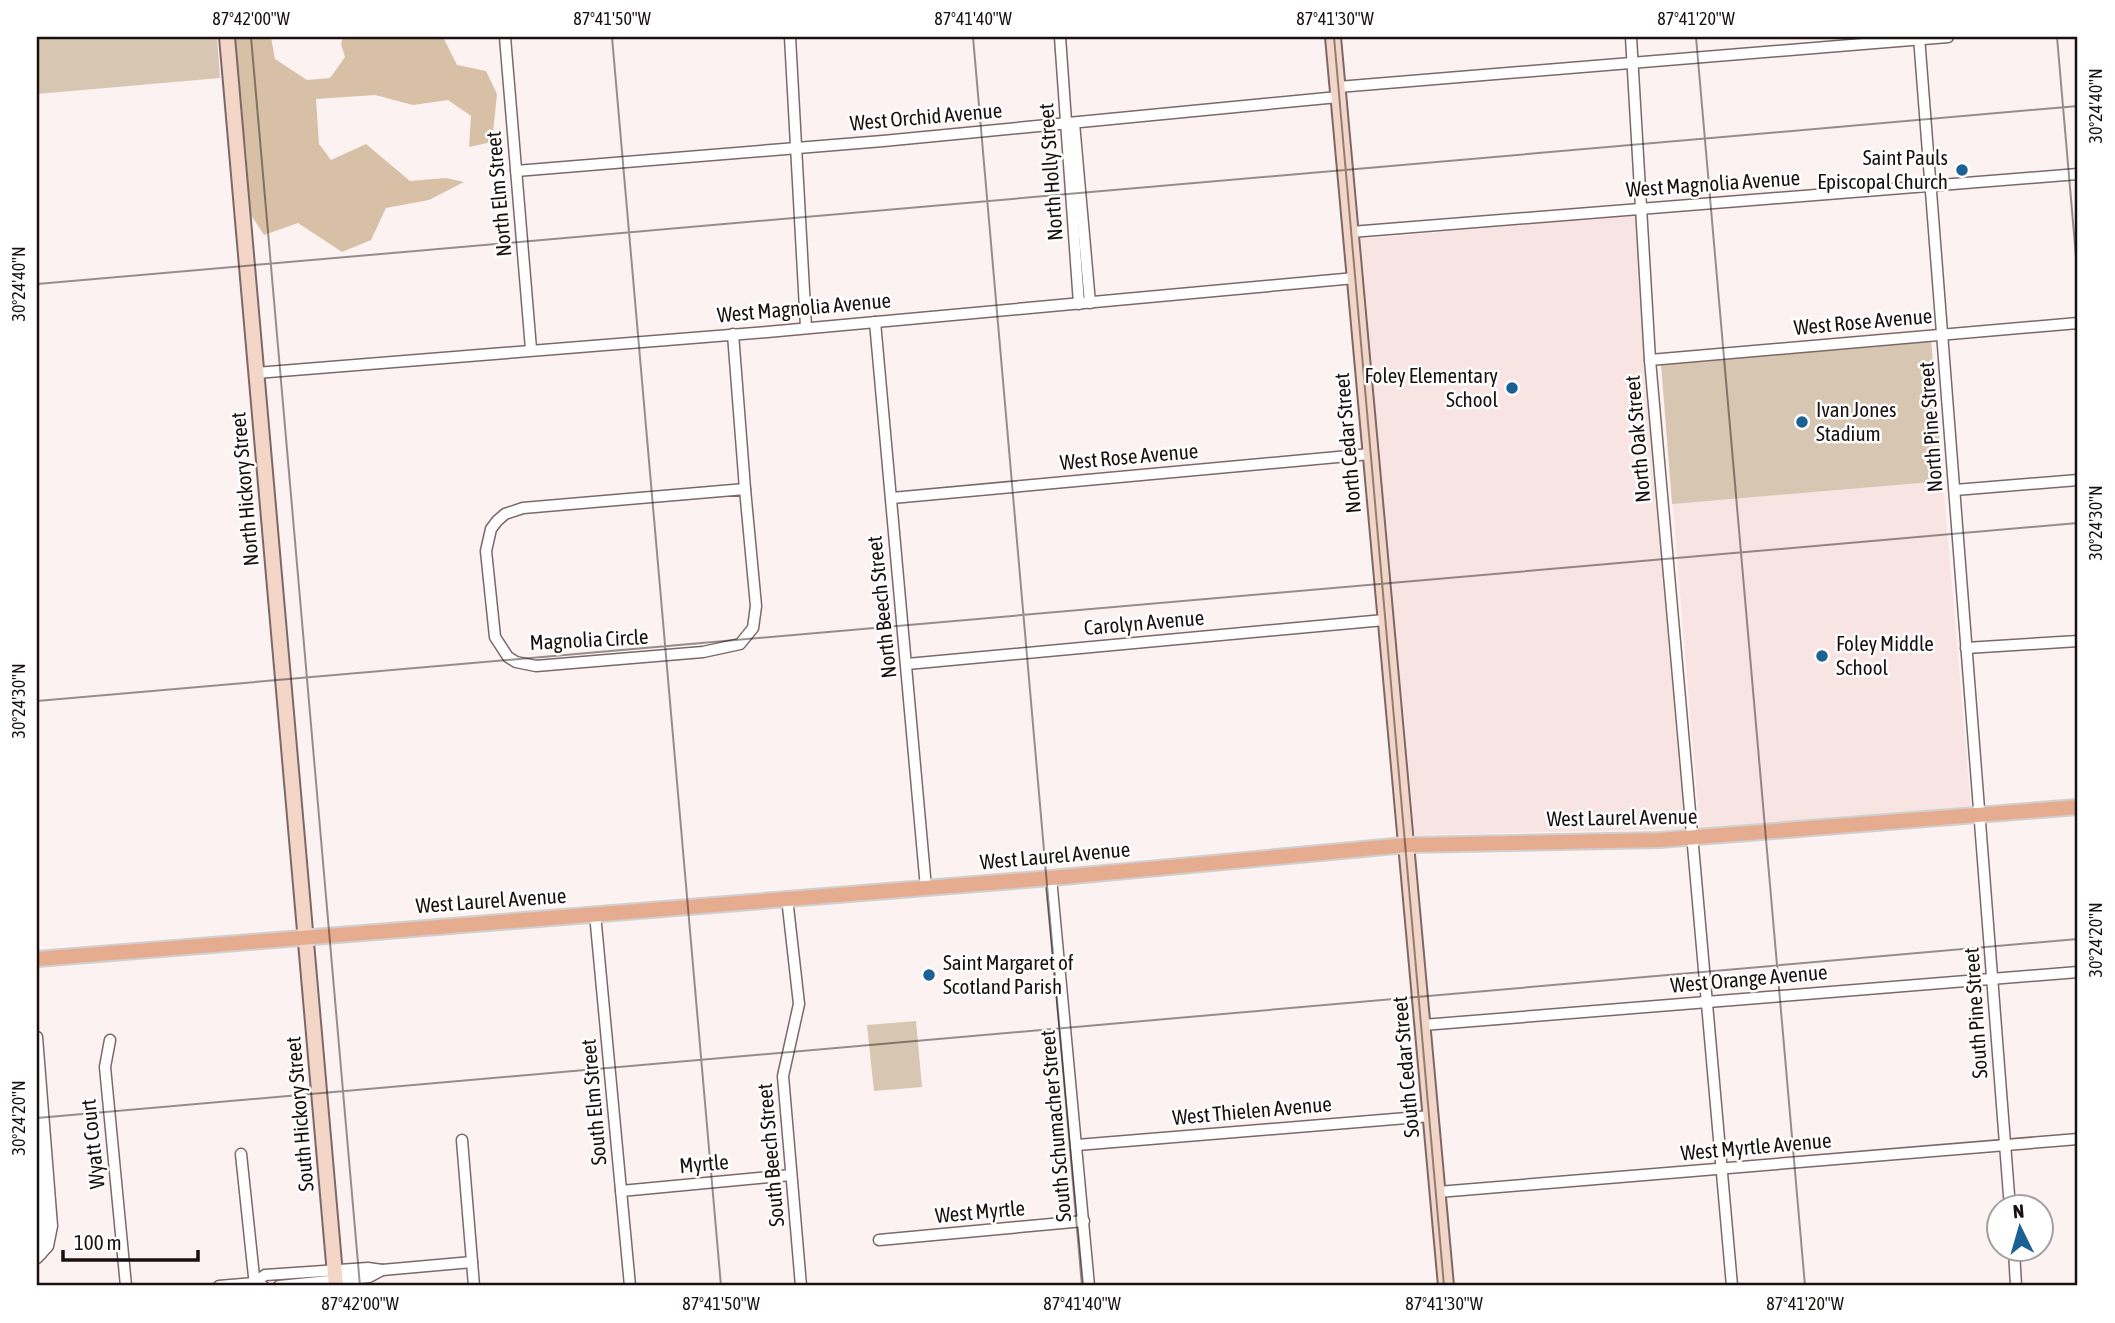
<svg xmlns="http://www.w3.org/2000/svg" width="2115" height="1323" viewBox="0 0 2115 1323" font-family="'Asap Condensed',sans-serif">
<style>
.built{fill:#f7e4e3}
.green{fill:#d7c6b1}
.forest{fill:#d7c0a5}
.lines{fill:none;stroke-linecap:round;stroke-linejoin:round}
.street-casing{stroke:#7d6868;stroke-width:13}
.secondary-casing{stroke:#7d6868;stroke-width:18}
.primary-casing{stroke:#d1cfcf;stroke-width:18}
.street{stroke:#fff;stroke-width:10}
.secondary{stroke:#f3d6c7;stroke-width:14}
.primary{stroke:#e6ac8f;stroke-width:14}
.ticks{fill:none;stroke:#191111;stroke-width:2;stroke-opacity:0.45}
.poi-dot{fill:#1b6195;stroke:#fff;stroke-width:2.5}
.labels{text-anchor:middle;stroke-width:5;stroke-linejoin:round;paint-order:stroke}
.street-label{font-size:21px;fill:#191111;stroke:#fff}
.poi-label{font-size:21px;fill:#191111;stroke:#fff;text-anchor:start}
.neatline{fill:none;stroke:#191111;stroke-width:2.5}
.ticks-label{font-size:18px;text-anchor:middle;fill:#191111}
</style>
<rect width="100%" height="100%" fill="#fcf2f2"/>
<!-- built -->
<g class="built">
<polygon points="1640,215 1660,538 1687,829 1415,835 1358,239"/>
<polygon points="1931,340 1971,809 1700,832 1661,363"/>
</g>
<!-- green -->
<g class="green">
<polygon points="37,37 217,37 220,78 37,94"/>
<polygon points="1931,340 1943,481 1672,504 1661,363"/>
<polygon points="916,1021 922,1087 874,1091 867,1025"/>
</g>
<!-- forest -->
<polygon class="forest" points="227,37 271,37 275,59 307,80 330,78 345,57 341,44 343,37 443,37 457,65 486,71 497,94 492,142 469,147 471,116 448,100 413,105 375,95 316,99 319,144 331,160 366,144 410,181 446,178 464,182 429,200 386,208 371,240 342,252 298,223 264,235 249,212 246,149"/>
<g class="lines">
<defs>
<g id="street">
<polyline points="505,37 531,349"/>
<polyline points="790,37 806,327"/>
<polyline points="1060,37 1079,304"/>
<polyline points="1631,37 1650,360 1732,1286"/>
<polyline points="1919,37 2010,1208"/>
<polyline points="1338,87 1948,37"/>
<polyline points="1074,123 1090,303"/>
<polyline points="516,171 883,141 1338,97"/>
<polyline points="1351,232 2078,174"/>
<polyline points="875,322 926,888"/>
<polyline points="733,334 745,489"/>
<polyline points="1650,360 2078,323"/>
<polyline points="256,373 767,332 1355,278"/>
<polygon points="745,489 756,606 753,628 740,644 703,652 536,666 516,662 508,657 495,637 486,551 491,529 497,521 505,514 523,508"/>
<polyline points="1955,490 2078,480"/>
<polyline points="892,498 1370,454"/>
<polyline points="1966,648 2078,641"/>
<polyline points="907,664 1384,620"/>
<polyline points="1051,878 1089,1286"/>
<polyline points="787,898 799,1004 783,1076 801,1286"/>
<polyline points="595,914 630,1286"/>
<polyline points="1423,1025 2078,972"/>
<polyline points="37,1037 52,1226 48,1246 37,1258"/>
<polyline points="110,1040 105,1067 126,1286"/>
<polyline points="37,1129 43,1210 41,1254"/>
<polyline points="462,1140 474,1286"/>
<polyline points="1077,1145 1431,1116"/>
<polyline points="241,1154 255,1286"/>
<polyline points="621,1191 791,1175"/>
<polyline points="1438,1192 2078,1139"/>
<polyline points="879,1240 1084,1221"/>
<polyline points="2014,1250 2016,1286"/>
<polyline points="382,1270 472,1262"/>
<polyline points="219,1286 254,1283"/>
<polyline points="263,1286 254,1283 265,1275 368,1268 382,1270 369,1277 279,1286"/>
</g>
<g id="secondary">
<polyline points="227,37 336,1286"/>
<polyline points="1333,37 1446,1286"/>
</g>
<polyline id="primary" points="37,959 1051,878 1406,845 1659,840 2078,807"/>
</defs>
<!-- street casing -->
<use href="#street" class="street-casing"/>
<!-- secondary casing -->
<use href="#secondary" class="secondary-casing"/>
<!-- primary casing -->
<use href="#primary" class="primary-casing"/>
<!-- street -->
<use href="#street" class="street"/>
<!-- secondary -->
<use href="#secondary" class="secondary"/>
<!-- primary -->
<use href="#primary" class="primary"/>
</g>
<!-- ticks -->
<path class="ticks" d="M251 37 360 1286M612 37 721 1286M973 37 1082 1286M1334 37 1444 1286M1696 37 1805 1286M2057 37 2078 280M37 284 2078 106M37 701 2078 523M37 1118 2078 939"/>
<!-- markers -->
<g class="poi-dot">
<circle cx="1962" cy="170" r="7"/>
<circle cx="1512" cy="388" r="7"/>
<circle cx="1802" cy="422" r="7"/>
<circle cx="1822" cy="656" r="7"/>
<circle cx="929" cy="975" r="7"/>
</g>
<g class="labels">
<!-- street labels -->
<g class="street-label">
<text transform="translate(926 117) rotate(-5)" y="7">West Orchid Avenue</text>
<text transform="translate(1051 172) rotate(-94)" y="7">North Holly Street</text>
<text transform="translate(1713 184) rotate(-4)" y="7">West Magnolia Avenue</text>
<text transform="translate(499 194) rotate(-95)" y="7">North Elm Street</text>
<text transform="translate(804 308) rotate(-5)" y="7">West Magnolia Avenue</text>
<text transform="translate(1863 322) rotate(-5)" y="7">West Rose Avenue</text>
<text transform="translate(1931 427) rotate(-94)" y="7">North Pine Street</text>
<text transform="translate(1638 439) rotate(-95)" y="7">North Oak Street</text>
<text transform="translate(1348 443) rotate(-95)" y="7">North Cedar Street</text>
<text transform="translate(1129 457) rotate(-5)" y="7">West Rose Avenue</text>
<text transform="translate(245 489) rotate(-95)" y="7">North Hickory Street</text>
<text transform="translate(882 607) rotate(-96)" y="7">North Beech Street</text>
<text transform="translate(1144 623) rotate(-5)" y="7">Carolyn Avenue</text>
<text transform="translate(589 640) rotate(-3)" y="7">Magnolia Circle</text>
<text transform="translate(1622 818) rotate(-1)" y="7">West Laurel Avenue</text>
<text transform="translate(1055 856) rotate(-5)" y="7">West Laurel Avenue</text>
<text transform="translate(491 901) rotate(-4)" y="7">West Laurel Avenue</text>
<text transform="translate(1749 979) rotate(-5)" y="7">West Orange Avenue</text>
<text transform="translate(1976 1013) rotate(-94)" y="7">South Pine Street</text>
<text transform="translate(1406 1067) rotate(-95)" y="7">South Cedar Street</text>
<text transform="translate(594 1102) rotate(-95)" y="7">South Elm Street</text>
<text transform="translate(1252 1111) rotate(-5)" y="7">West Thielen Avenue</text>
<text transform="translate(300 1114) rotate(-95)" y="7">South Hickory Street</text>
<text transform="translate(1056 1126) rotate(-95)" y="7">South Schumacher Street</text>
<text transform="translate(93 1144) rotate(-96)" y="7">Wyatt Court</text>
<text transform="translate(1756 1147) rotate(-5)" y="7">West Myrtle Avenue</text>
<text transform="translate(771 1155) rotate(-95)" y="7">South Beech Street</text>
<text transform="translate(704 1164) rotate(-5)" y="7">Myrtle</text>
<text transform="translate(980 1212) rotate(-5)" y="7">West Myrtle</text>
</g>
<!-- poi labels -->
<g class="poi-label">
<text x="1948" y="165" text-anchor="end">Saint Pauls<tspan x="1948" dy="24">Episcopal Church</tspan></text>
<text x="1498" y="383" text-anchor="end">Foley Elementary<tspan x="1498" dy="24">School</tspan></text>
<text x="1816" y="417">Ivan Jones<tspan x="1816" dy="24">Stadium</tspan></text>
<text x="1836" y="651">Foley Middle<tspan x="1836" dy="24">School</tspan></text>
<text x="943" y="970">Saint Margaret of<tspan x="943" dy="24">Scotland Parish</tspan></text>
</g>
</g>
<!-- border -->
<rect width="2115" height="1323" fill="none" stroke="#ffffff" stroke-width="77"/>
<!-- north arrow -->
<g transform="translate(2020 1228) rotate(355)"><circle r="33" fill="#ffffff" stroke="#a3a0a0" stroke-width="2"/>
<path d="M0-5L12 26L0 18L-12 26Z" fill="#1b6195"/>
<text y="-10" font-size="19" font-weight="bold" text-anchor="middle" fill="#191111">N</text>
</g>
<!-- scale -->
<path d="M63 1250v10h135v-10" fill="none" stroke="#191111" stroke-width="3.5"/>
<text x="74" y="1250" font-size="21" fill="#191111" stroke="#ffffff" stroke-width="5" paint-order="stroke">100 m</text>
<rect x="38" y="38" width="2038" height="1246" class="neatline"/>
<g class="ticks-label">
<text x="251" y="25">87°42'00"W</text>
<text x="612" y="25">87°41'50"W</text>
<text x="973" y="25">87°41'40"W</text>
<text x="1335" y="25">87°41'30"W</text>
<text x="1696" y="25">87°41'20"W</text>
<text transform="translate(2096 106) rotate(-90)" y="6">30°24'40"N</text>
<text transform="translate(19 284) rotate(-90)" y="6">30°24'40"N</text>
<text transform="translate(2096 523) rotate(-90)" y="6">30°24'30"N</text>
<text transform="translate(19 701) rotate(-90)" y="6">30°24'30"N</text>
<text transform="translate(2096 940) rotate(-90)" y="6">30°24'20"N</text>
<text transform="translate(19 1118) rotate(-90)" y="6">30°24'20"N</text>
<text x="360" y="1310">87°42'00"W</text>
<text x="721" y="1310">87°41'50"W</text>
<text x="1082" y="1310">87°41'40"W</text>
<text x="1444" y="1310">87°41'30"W</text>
<text x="1805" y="1310">87°41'20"W</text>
</g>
</svg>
